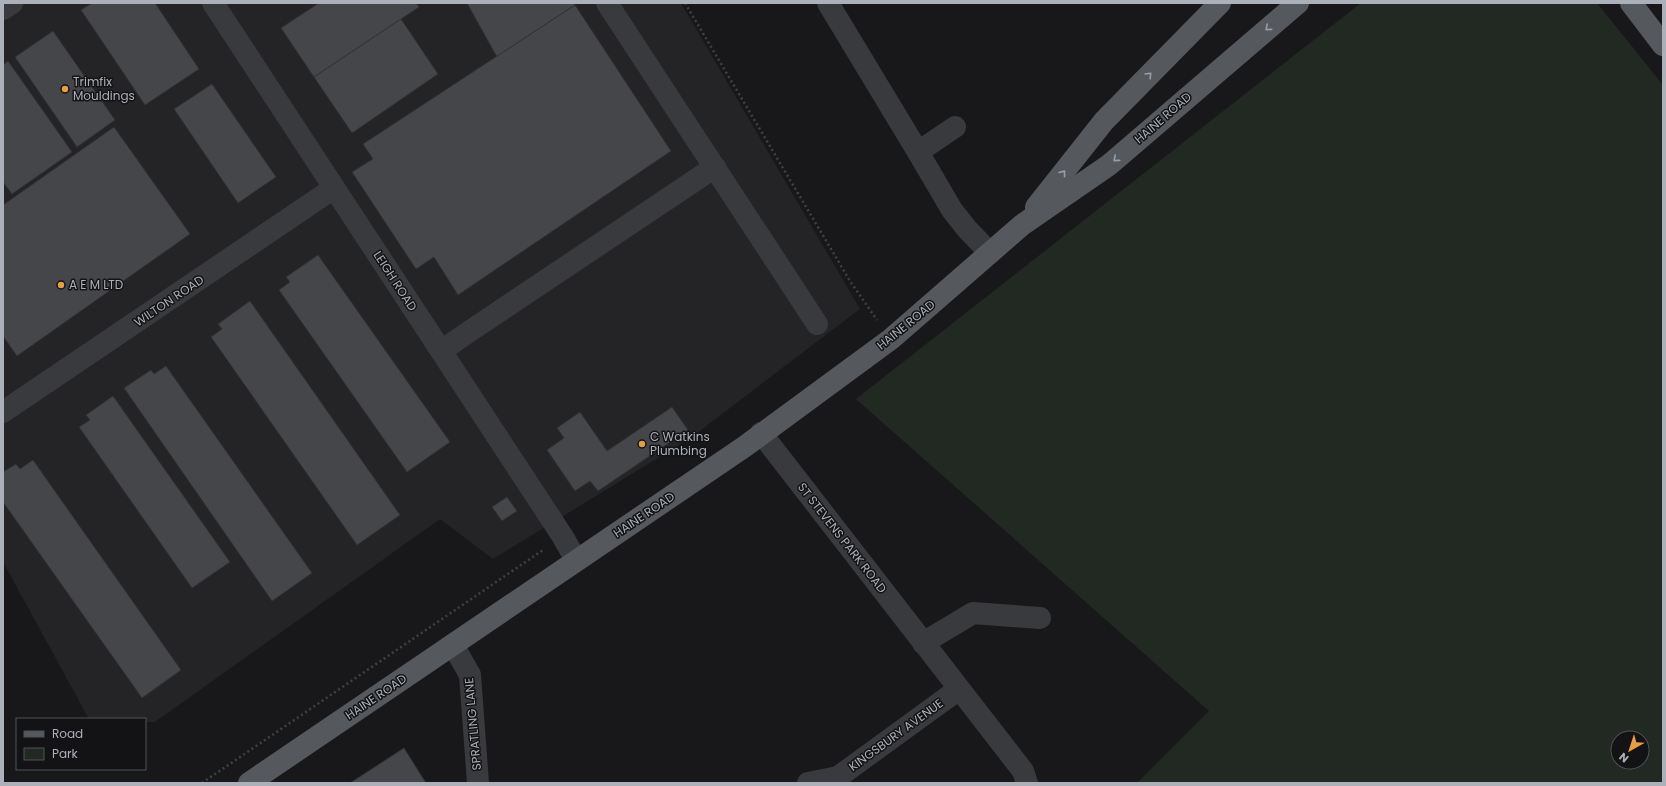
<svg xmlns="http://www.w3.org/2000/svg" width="1666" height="786" viewBox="0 0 1666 786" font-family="Poppins,sans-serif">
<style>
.built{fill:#242426}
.green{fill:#222922;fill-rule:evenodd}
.building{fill:#454649;stroke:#323235}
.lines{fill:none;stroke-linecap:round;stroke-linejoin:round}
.path{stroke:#3f4145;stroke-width:2.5;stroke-dasharray:2 3;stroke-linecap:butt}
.minor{stroke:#393a3e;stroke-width:22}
.major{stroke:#55585d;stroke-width:22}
.oneway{stroke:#9a9ea7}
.poi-dot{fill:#e89e41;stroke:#131315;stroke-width:1.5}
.labels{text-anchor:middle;stroke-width:3;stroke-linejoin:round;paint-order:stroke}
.poi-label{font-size:12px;fill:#abb0b9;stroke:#131315;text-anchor:start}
.street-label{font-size:12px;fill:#abb0b9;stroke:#131315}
</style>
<rect width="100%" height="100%" fill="#18181a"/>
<!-- built -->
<polygon class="built" points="3,3 681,3 860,309 689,439 493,559 440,519 155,722 145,722 145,719 89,719 3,562"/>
<!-- green -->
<path class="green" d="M1361 3H1597L1663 85V783H1137L1209 711 856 399ZM1618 738H1642V762H1618Z"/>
<!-- building -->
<g class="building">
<polygon points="92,3 155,3 199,69 145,105 81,10"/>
<polygon points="319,3 416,3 419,7 314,77 281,28"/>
<polygon points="467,3 574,3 575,5 497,57"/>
<polygon points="575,5 671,151 458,295 434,257 416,269 352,172 373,159 363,144"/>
<polygon points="401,19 438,74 352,133 314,77"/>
<polygon points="53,31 115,120 77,147 15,57"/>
<polygon points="8,61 72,152 12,194 3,182 3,65"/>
<polygon points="212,84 276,177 238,203 174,109"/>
<polygon points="114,127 190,234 17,356 3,336 3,205"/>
<polygon points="318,255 450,442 407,472 279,290 290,282 286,277"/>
<polygon points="250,301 400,515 357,545 211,337 222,329 218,324"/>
<polygon points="166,366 312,573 272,601 124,388 151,370 154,374"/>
<polygon points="113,396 230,562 192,588 79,427 90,420 86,415"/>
<polygon points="672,407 688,430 598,491 590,481 575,491 547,450 564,438 557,428 580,412 607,451"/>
<polygon points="33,460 181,670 142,698 3,502 3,472 16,464 20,469"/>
<polygon points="507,497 517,511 502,521 492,507"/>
<polygon points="404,748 426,783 350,783"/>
</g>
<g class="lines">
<!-- path -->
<g class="path">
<polyline points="685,3 850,281 877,320"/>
<polyline points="202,783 543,550"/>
</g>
<!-- minor -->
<g class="minor">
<polyline points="213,3 563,537 576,560"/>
<polyline points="607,3 817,324"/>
<polyline points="828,3 918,152 952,210 967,229 990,253"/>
<polyline points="3,9 12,3"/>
<polyline points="918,152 955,127"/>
<polyline points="441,351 470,331 715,167"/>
<polyline points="3,412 334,188"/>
<polyline points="761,433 1023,771 1027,783"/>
<polyline points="923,643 973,613 1040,618"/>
<polyline points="453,645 470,675 478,783"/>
<polyline points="808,783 838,777 959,689"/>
</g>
<!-- major -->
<g class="major">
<polyline points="1631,3 1663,45"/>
<polyline points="1036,207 1104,121 1220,3"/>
<polyline points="249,783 744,447 891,339 1022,225 1109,165 1298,3"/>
</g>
</g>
<!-- one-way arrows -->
<defs><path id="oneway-chevron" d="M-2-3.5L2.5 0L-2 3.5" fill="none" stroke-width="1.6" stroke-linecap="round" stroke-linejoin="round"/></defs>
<g class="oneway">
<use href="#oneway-chevron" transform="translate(1268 28) rotate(139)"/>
<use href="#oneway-chevron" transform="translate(1149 75) rotate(-46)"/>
<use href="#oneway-chevron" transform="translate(1116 159) rotate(139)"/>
<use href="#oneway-chevron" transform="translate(1063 173) rotate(-52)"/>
</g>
<!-- markers -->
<g class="poi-dot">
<circle cx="65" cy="89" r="4"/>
<circle cx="61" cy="285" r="4"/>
<circle cx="642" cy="444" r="4"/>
</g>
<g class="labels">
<!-- poi labels -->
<g class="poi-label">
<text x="73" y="86">Trimfix<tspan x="73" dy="14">Mouldings</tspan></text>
<text x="69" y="289">A E M LTD</text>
<text x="650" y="441">C Watkins<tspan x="650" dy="14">Plumbing</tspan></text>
</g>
<!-- street labels -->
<g class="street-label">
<text transform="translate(1163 118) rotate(-41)" y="4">HAINE ROAD</text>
<text transform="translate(395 281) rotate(57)" y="4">LEIGH ROAD</text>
<text transform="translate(169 301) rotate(-34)" y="4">WILTON ROAD</text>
<text transform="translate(906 325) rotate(-39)" y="4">HAINE ROAD</text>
<text transform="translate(644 515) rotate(-34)" y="4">HAINE ROAD</text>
<text transform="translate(842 538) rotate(52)" y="4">ST STEVENS PARK ROAD</text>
<text transform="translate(376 697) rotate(-34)" y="4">HAINE ROAD</text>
<text transform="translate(473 724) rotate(-95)" y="4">SPRATLING LANE</text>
<text transform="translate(896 735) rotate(-36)" y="4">KINGSBURY AVENUE</text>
</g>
</g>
<!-- border -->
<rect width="1666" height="786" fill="none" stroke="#abb0b9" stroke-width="8"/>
<!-- legend -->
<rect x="16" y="718" width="130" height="52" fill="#131315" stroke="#505257"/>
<rect x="24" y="731" width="20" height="6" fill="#55585d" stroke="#505257"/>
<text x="52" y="738" font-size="12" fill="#abb0b9">Road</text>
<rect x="24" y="748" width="20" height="12" fill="#222922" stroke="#505257"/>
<text x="52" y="758" font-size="12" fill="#abb0b9">Park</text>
<!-- north arrow -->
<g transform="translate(1630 750) rotate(219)"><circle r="19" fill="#131315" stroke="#505257"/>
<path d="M0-3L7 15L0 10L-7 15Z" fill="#e89e41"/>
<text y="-6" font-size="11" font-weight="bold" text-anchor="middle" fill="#abb0b9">N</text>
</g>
</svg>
